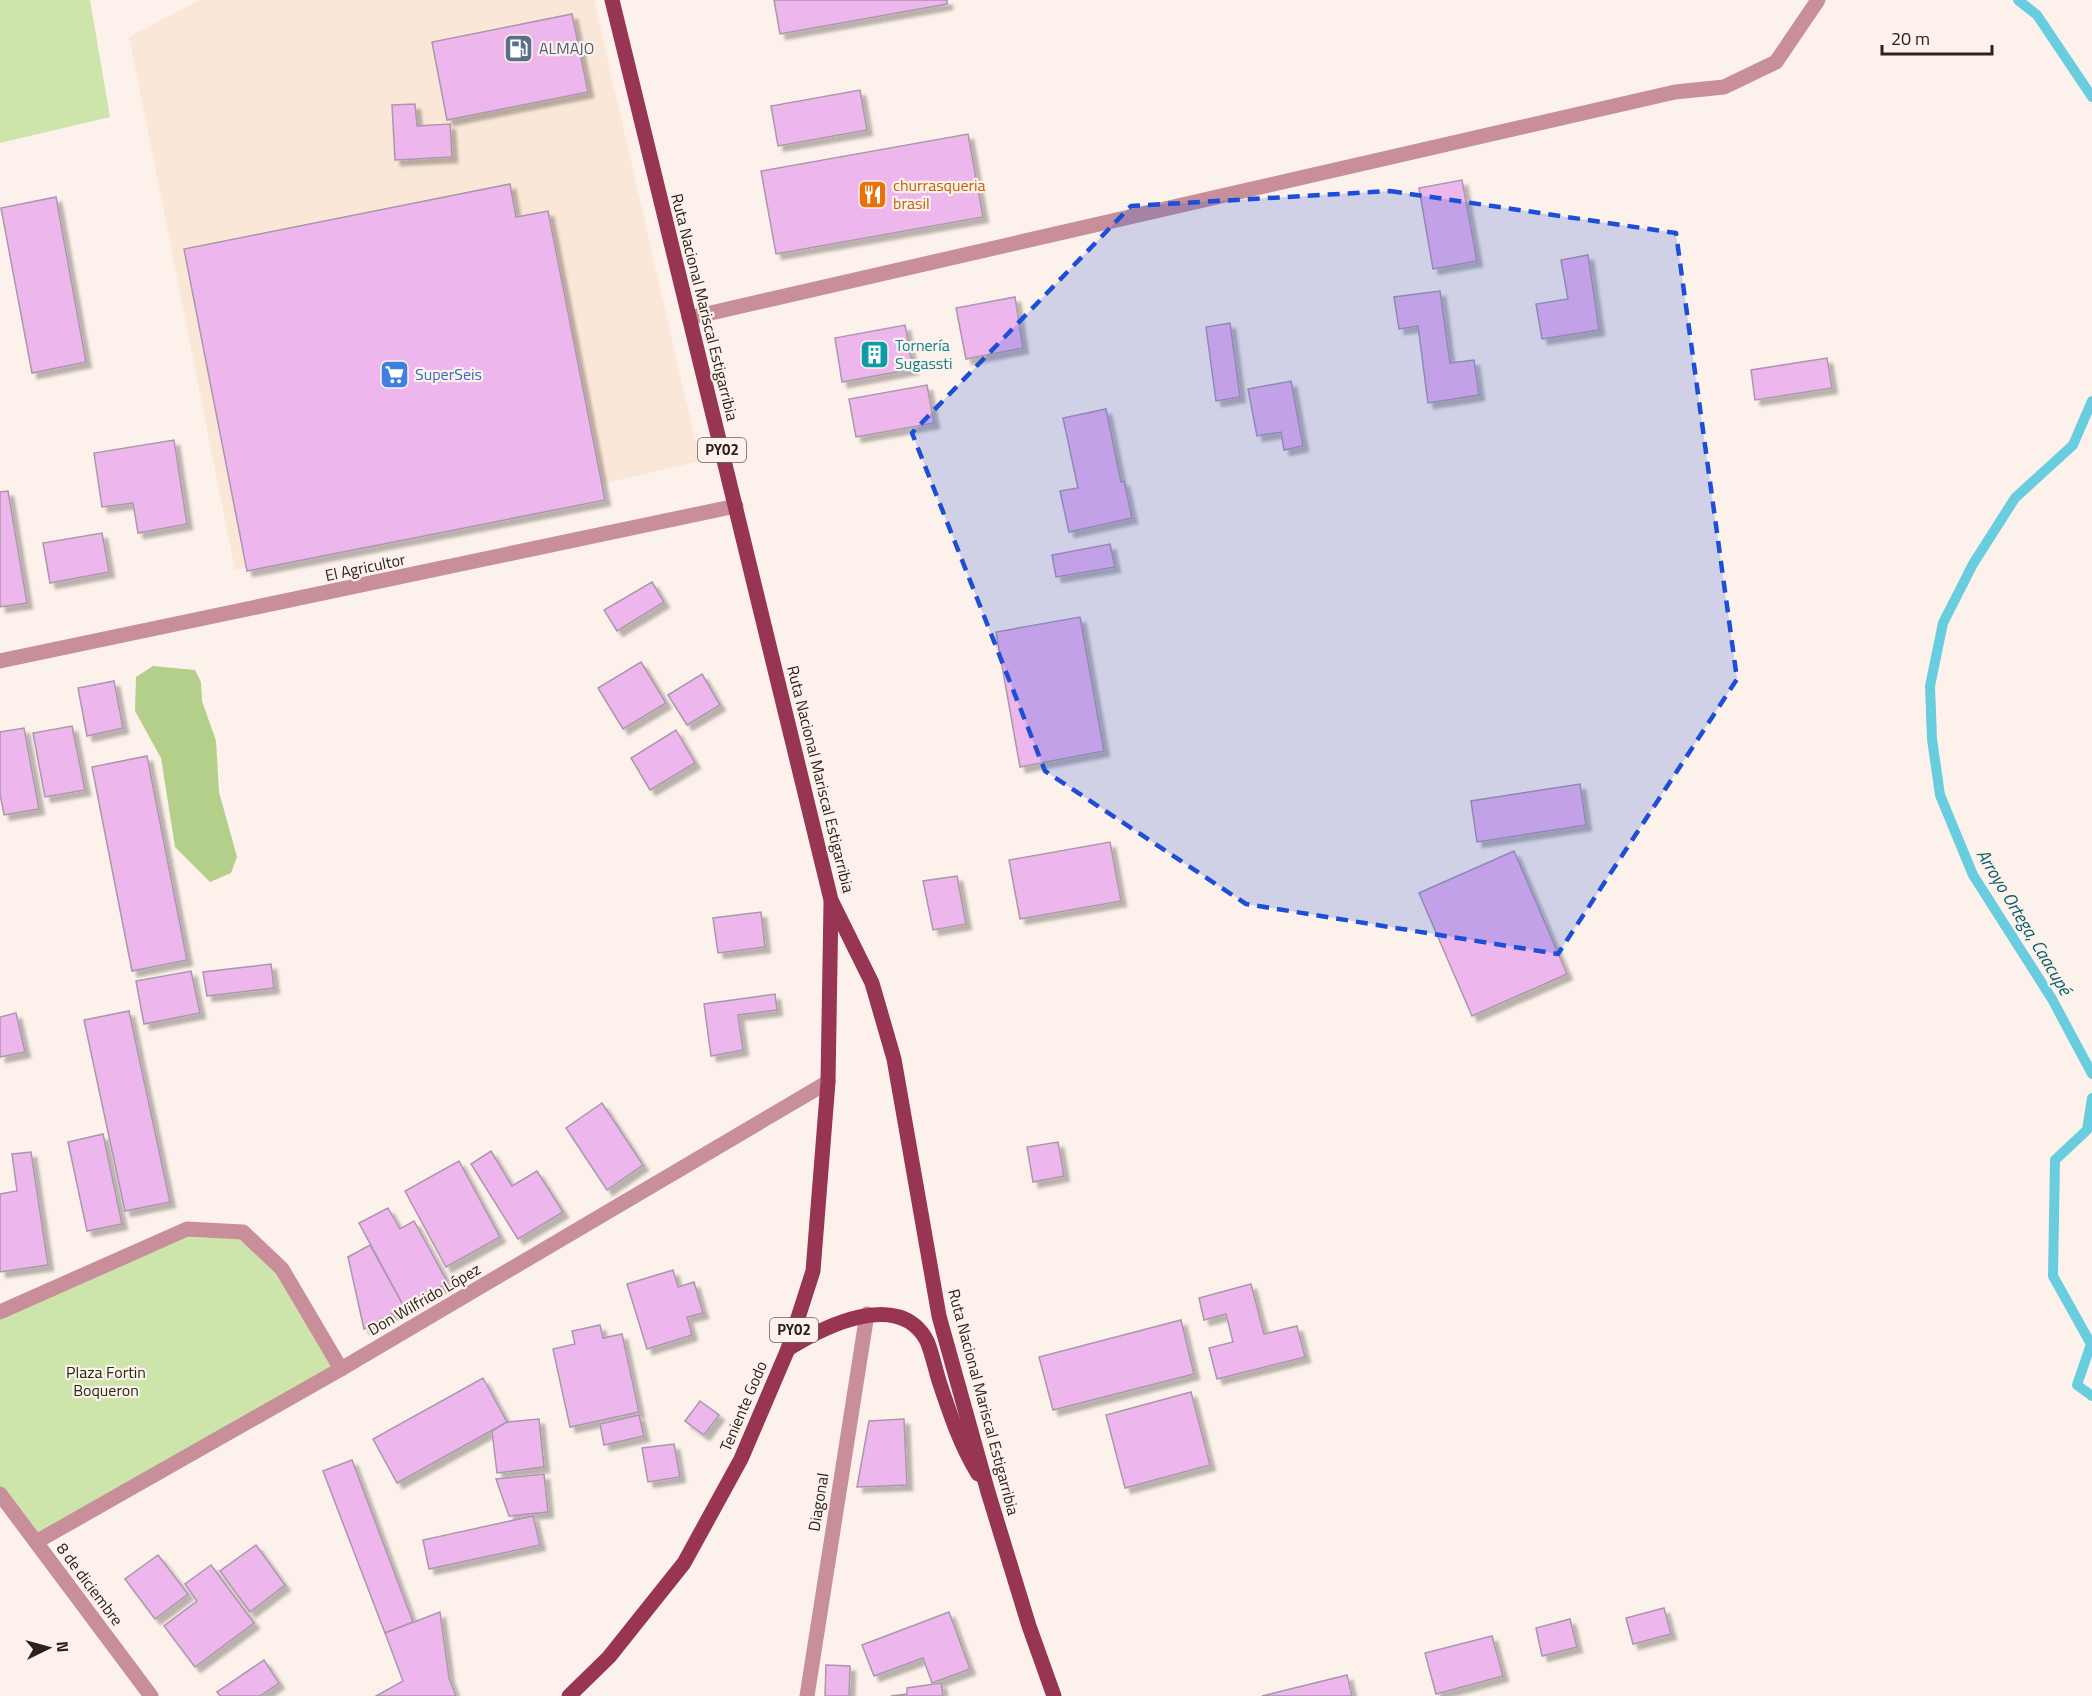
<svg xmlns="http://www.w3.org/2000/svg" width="2092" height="1696" viewBox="0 0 2092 1696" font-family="'Titillium Web',sans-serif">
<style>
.commercial{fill:#fae7d7}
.green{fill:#cde4ab}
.forest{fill:#b3cf89}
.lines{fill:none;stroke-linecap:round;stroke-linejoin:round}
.stream{stroke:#69cde0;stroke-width:10}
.building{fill:#edb6ed;stroke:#ab97ab;stroke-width:1.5;filter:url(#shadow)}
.minor{stroke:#c88f9b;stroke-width:15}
.primary{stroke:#973553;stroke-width:15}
.marked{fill:#1d4ed8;fill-opacity:0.2;stroke:#1d4ed8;stroke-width:4.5;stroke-dasharray:12 8;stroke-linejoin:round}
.labels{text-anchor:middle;stroke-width:4.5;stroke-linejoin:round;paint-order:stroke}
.shield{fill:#fdf2eb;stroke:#6b605a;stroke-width:1.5}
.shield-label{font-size:15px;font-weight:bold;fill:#2c221c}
.service-label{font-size:16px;fill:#4e5e75;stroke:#fdf2eb;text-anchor:start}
.food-label{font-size:16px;fill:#c56008;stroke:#fdf2eb;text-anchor:start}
.street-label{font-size:16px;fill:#2c221c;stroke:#fdf2eb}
.culture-label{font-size:16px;fill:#0d838f;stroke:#fdf2eb;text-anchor:start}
.shop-label{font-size:16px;fill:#366cbe;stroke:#fdf2eb;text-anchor:start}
.park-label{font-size:16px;fill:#232d10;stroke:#fdf2eb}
.water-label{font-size:18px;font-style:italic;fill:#07606d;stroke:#fdf2eb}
</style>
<defs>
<filter id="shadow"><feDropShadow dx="5.5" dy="5.5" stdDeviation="1.5" flood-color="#0004"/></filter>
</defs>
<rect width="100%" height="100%" fill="#fdf2eb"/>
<!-- commercial -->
<polygon class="commercial" points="200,0 594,0 700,461 235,570 129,37"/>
<!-- green -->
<g class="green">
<polygon points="0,0 90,0 110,117 0,143"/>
<polygon points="187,1229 243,1232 282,1269 341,1369 36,1542 0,1494 0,1312"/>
</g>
<!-- forest -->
<polygon class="forest" points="153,666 195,670 201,682 202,701 216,741 219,792 237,857 231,873 210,882 175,847 161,758 135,711 136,677"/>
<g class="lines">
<!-- stream -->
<g class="stream">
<polyline points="2018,0 2037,15 2092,97"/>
<polyline points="2092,401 2073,445 2015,498 1973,564 1943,623 1930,686 1932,739 1940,795 1973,875 2052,999 2092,1074"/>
<polyline points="2092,1098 2087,1130 2055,1160 2053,1276 2091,1344 2077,1385 2092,1396"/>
</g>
</g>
<!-- building -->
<g class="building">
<polygon points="774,0 947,0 947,4 780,34"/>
<polygon points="572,14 588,92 447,120 432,42"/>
<polygon points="860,90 867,130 778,146 771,106"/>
<polygon points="415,104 417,126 450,124 452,157 395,160 392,105"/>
<polygon points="968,134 983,217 776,254 761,171"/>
<polygon points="1462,180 1477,261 1433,269 1419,188"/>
<polygon points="510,184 516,217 548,211 605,500 247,571 184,249"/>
<polygon points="56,197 86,362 32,373 1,208"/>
<polygon points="1588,255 1599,330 1542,339 1536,304 1568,299 1561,260"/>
<polygon points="1440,291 1450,363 1474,360 1479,395 1428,403 1418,326 1399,329 1394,297"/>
<polygon points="1015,297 1023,348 966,359 956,308"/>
<polygon points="1230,323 1240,397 1216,401 1206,327"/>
<polygon points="905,325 913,369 842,382 835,338"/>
<polygon points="1827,358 1832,388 1755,400 1751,370"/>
<polygon points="1291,381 1303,446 1284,450 1281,432 1257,436 1248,389"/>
<polygon points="927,385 934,423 856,437 849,399"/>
<polygon points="1106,409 1121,482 1124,481 1132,518 1069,532 1060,491 1078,488 1063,418"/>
<polygon points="174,440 187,524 138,533 133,503 102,507 94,453"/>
<polygon points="8,491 27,603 0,607 0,492"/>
<polygon points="102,533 109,572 50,583 43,543"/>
<polygon points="1110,544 1115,567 1056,577 1052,555"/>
<polygon points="652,582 664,602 617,631 604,610"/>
<polygon points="1080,617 1104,751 1020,767 996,632"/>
<polygon points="641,662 666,703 623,729 598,688"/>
<polygon points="702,674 720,705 687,725 668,695"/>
<polygon points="114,681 123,728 87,736 78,688"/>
<polygon points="72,726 85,790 45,797 33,733"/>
<polygon points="24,728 39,809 4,815 0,794 0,732"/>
<polygon points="676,730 695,763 650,790 631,758"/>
<polygon points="147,756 187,960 132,971 92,767"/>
<polygon points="1580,784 1586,825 1477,842 1471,801"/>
<polygon points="1110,842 1121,901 1020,919 1009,860"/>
<polygon points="1514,851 1567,974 1472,1016 1419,893"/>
<polygon points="957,876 966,924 933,930 923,881"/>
<polygon points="761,912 765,947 718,953 713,918"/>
<polygon points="271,964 274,988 207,996 203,972"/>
<polygon points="191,971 200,1013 144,1024 136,981"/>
<polygon points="775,994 777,1010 738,1015 743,1050 711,1056 704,1004"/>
<polygon points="129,1011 170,1202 125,1211 84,1020"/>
<polygon points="16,1013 25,1052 0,1057 0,1017"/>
<polygon points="602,1103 643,1165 607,1190 566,1128"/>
<polygon points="103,1134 122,1224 87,1231 68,1142"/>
<polygon points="1058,1142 1064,1176 1033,1182 1027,1147"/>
<polygon points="491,1151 512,1186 537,1171 563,1212 518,1239 471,1164"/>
<polygon points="31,1152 48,1265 0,1272 0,1194 17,1191 12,1154"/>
<polygon points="459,1161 500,1237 446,1267 405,1191"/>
<polygon points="388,1208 400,1229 414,1221 448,1283 404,1307 359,1223"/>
<polygon points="370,1245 404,1307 364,1329 348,1257"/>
<polygon points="673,1270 678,1287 694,1282 703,1313 687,1317 692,1335 647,1349 627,1284"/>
<polygon points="1251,1284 1264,1334 1297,1326 1305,1357 1217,1379 1209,1348 1233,1342 1226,1314 1204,1320 1199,1298"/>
<polygon points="1181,1320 1194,1374 1053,1410 1039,1357"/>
<polygon points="600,1325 603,1338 622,1334 639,1412 570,1427 553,1349 575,1344 572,1331"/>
<polygon points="483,1378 507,1422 397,1483 373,1439"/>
<polygon points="1191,1392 1210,1465 1125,1488 1106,1415"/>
<polygon points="700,1401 719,1415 704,1435 685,1421"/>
<polygon points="639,1415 644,1436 604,1445 600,1424"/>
<polygon points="539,1419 544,1467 497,1473 492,1431 507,1422"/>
<polygon points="904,1419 907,1485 857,1487 869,1421"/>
<polygon points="674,1444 680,1477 648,1482 642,1448"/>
<polygon points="352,1460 413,1622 385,1633 323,1471"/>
<polygon points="544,1474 548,1512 509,1516 496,1479"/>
<polygon points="533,1516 540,1545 429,1569 423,1540"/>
<polygon points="256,1545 285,1585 250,1612 220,1571"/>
<polygon points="158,1555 188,1594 155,1619 125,1579"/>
<polygon points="211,1565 254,1623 195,1667 164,1626 197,1601 185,1584"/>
<polygon points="1664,1608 1671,1634 1633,1644 1626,1618"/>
<polygon points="440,1612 449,1678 456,1696 376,1696 403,1681 385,1633"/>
<polygon points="949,1612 970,1669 932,1683 923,1658 874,1676 862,1645"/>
<polygon points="1570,1619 1577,1647 1542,1656 1536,1628"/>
<polygon points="1492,1636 1503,1676 1436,1694 1425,1653"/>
<polygon points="264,1660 279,1683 260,1696 220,1696 217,1692"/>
<polygon points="826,1665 850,1666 849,1696 825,1696"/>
<polygon points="1347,1675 1352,1696 1262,1696"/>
<polygon points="941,1683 943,1696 891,1696 907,1694 907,1688"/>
</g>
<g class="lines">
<!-- minor -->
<g class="minor">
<polyline points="689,318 1675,92 1724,87 1776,62 1818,0"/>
<polyline points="0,661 736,506"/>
<polyline points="0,1312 187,1229 243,1232 282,1269 341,1369"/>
<polyline points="0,1494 151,1696"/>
<polyline points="36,1542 341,1369 828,1082"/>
<polyline points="807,1696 867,1314"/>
</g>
<!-- primary -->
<g class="primary">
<polyline points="612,0 831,900 872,983 894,1059 939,1316 988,1492 1029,1626 1054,1696"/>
<path d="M788 1349C823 1327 899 1288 927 1341 932 1353 935 1368 939 1381 950 1414 960 1444 978 1474"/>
<polyline points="569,1696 609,1657 684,1563 741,1459 788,1349 813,1271 828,1082 831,903"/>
</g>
</g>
<!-- marked area -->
<path class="marked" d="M1390 191 1676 233 1737 679 1558 954 1246 904 1045 771 912 433 1131 206Z"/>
<!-- icons -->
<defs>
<symbol id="fuel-square" viewBox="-11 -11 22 22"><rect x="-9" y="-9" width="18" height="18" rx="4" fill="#5c6f8a" stroke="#fdf2eb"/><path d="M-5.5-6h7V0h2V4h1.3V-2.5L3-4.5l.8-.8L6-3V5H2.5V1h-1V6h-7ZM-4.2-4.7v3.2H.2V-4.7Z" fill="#fff"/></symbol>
<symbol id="restaurant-square" viewBox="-11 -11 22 22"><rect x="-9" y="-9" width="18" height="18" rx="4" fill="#e8710a" stroke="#fdf2eb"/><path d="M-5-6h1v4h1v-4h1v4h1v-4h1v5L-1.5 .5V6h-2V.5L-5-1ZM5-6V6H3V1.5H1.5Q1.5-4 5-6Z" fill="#fff"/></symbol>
<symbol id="building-square" viewBox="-11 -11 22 22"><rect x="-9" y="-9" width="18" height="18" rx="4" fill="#0f9aa8" stroke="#fdf2eb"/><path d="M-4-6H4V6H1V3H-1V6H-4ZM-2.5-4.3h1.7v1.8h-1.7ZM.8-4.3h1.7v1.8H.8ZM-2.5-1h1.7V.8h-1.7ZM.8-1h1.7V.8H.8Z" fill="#fff"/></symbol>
<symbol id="supermarket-square" viewBox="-11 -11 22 22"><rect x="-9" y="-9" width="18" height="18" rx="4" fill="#3f7fe0" stroke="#fdf2eb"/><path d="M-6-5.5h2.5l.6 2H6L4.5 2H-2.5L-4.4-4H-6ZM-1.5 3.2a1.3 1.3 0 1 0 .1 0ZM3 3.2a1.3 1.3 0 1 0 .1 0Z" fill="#fff"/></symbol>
</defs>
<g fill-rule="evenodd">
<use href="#fuel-square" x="502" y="32" width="33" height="33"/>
<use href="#restaurant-square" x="856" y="178" width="33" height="33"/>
<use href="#building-square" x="858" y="338" width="33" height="33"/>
<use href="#supermarket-square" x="378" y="358" width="33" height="33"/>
</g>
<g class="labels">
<!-- shield labels -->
<g class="shield">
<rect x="698" y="438" width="48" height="24" rx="4.5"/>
<rect x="770" y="1318" width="48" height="24" rx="4.5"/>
</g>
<g class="shield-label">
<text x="722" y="455">PY02</text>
<text x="794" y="1335">PY02</text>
</g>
<!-- service labels -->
<g class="service-label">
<text x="539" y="54">ALMAJO</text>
</g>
<!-- food labels -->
<g class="food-label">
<text x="893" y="191">churrasqueria<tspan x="893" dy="18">brasil</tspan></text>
</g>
<!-- street labels -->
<g class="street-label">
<text transform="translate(705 307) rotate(76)" y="6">Ruta Nacional Mariscal Estigarribia</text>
<text transform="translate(365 567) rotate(-12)" y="6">El Agricultor</text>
<text transform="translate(821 779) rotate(76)" y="6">Ruta Nacional Mariscal Estigarribia</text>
<text transform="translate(424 1299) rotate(-30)" y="6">Don Wilfrido López</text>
<text transform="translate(984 1402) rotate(75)" y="6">Ruta Nacional Mariscal Estigarribia</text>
<text transform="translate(743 1406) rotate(-67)" y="6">Teniente Godo</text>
<text transform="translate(818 1502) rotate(-81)" y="6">Diagonal</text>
<text transform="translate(90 1584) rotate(53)" y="6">8 de diciembre</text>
</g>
<!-- culture labels -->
<g class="culture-label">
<text x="895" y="351">Tornería<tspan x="895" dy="18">Sugassti</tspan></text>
</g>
<!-- shop labels -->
<g class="shop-label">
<text x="415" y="380">SuperSeis</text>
</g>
<!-- park labels -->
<g class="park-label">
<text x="106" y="1378">Plaza Fortin<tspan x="106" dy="18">Boqueron</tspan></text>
</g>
<!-- water labels -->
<g class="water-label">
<text transform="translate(2024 922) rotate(59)" y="6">Arroyo Ortega, Caacupé</text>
</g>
</g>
<!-- north arrow -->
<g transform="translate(48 1648) rotate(85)" stroke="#fdf2eb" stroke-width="4.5" paint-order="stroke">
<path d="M0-4.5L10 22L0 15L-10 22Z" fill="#2c221c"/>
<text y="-9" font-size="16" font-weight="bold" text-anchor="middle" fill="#2c221c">N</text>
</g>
<!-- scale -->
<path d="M1882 45v9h110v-9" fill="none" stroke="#2c221c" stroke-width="3"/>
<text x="1891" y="45" font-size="18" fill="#2c221c" stroke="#fdf2eb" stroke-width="4.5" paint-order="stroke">20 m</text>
</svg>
